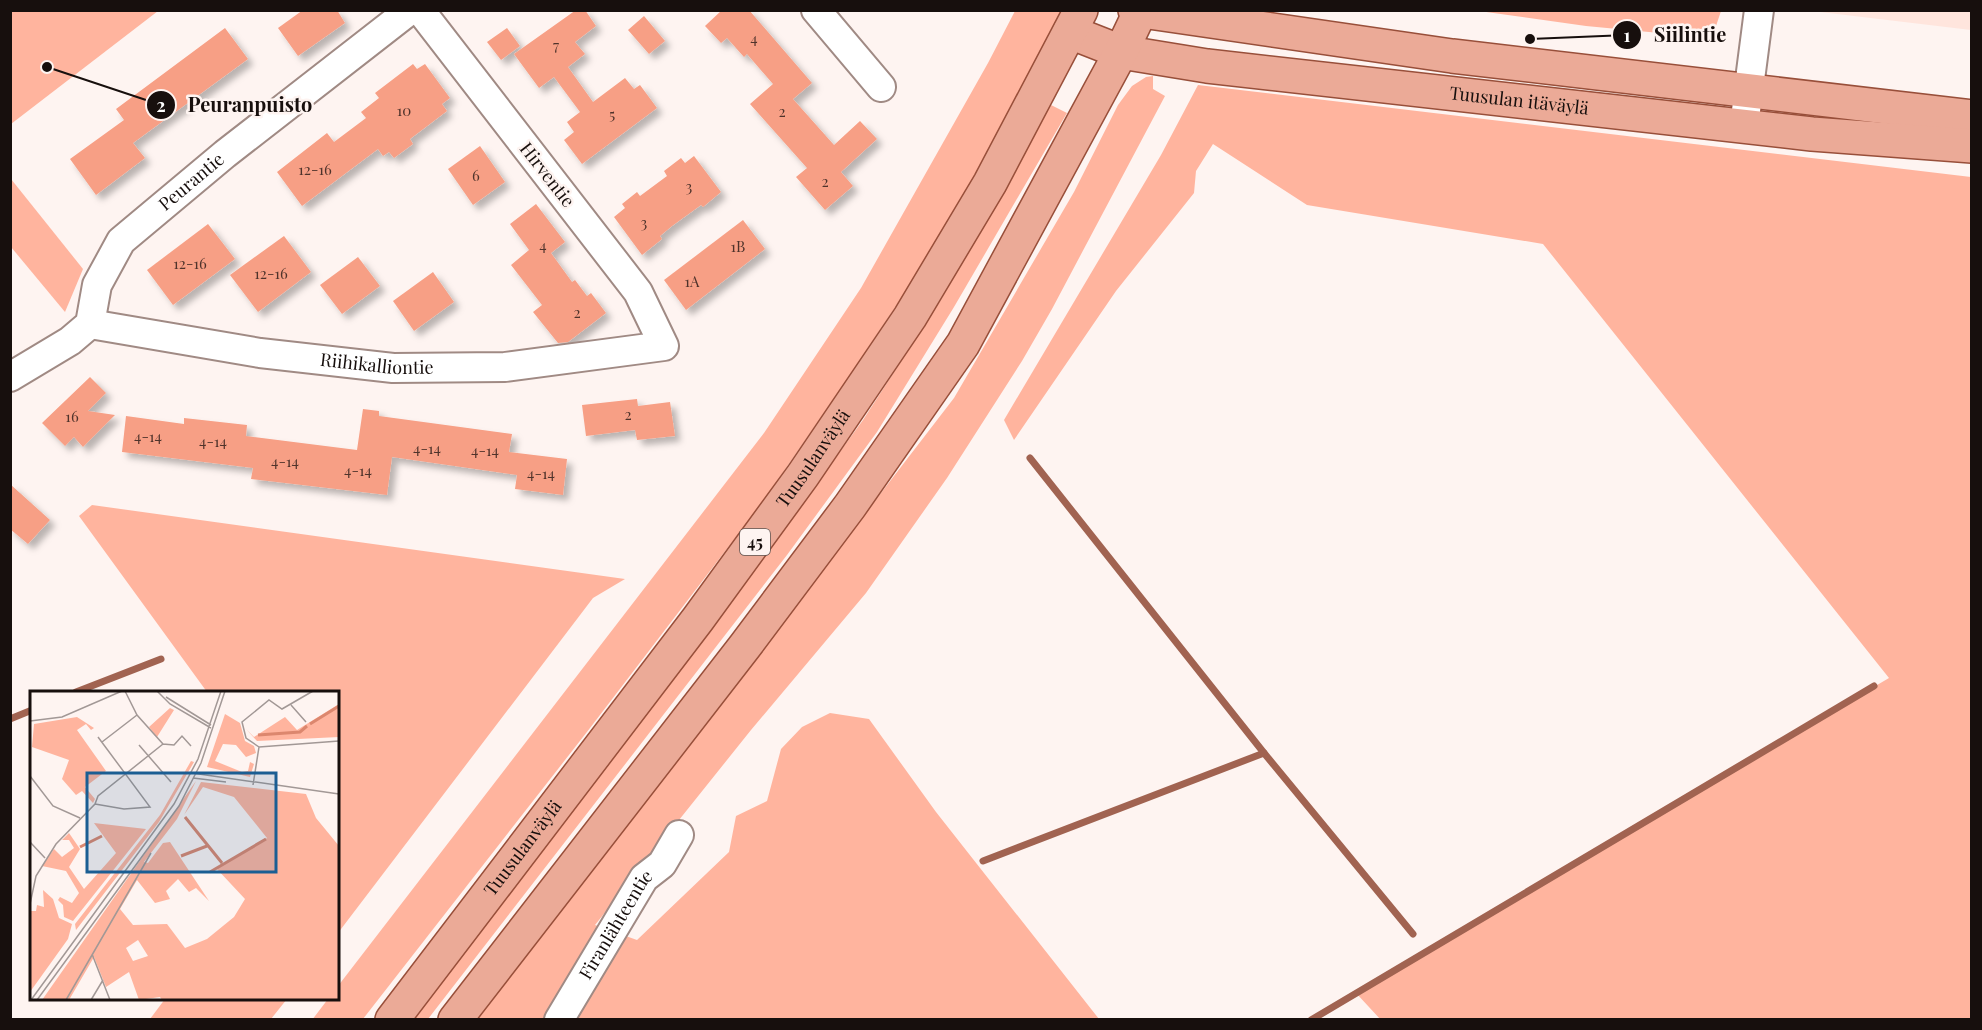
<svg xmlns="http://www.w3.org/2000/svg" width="1982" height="1030" viewBox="0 0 1982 1030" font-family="'Playfair Display',serif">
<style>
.built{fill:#ffe5dd}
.green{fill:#ffb49e}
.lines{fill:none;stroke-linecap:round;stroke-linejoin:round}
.stream{stroke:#a16351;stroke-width:7}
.building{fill:#f79f85;filter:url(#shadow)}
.minor-casing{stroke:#a08a84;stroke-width:32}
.major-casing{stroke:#984f3a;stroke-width:36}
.minor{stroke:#fff;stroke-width:28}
.major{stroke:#ebaa97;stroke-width:33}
.labels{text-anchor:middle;stroke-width:5;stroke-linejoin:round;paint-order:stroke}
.number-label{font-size:15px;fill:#4f332b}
.shield{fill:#fef4f1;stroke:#5c5451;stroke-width:1.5}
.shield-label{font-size:16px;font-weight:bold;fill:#170f0d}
.street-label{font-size:18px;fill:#170f0d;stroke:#fef4f1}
.inset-river{fill:none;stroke:#dc876e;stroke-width:3}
.inset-road{fill:none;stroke:#a29896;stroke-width:1.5}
.view{fill:#1b5e93;fill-opacity:0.15;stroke:#1b5e93;stroke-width:3}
.inset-edge{fill:none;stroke:#170f0d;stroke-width:3}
.leader{fill:none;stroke:#170f0d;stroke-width:2}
.callout-dot{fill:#170f0d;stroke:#fef4f1;stroke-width:2}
.mark-label{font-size:18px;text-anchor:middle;font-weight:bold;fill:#fff}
.callout-label{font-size:20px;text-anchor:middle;font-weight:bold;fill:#170f0d;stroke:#fef4f1;stroke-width:5;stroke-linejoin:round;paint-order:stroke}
</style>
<defs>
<filter id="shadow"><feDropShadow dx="5.5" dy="5.5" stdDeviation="3" flood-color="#0004"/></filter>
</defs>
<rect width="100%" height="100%" fill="#fef4f1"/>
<!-- built -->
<polygon class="built" points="1812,11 1971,11 1971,30"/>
<!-- green -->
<g class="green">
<polygon points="11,10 158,10 158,11 11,124"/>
<polygon points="1015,11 1065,11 1030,81 932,252 848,378 762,503 590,728 363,1019 312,1020 328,999 338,998 338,986 764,433 861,288 988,63"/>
<polygon points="1479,11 1721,10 1721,11 1712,38 1586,26"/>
<polygon points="1153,76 1153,89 1165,96 1052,309 1022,361 947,478 866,593 751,730 595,925 637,940 729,852 736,816 767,801 781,749 802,727 830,713 869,719 936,812 1099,1019 471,1020 661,779 954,398 1074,192 1118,105 1132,86 1146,77"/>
<polygon points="1198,85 1971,177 1971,1019 1381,1020 1356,993 1889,678 1543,244 1307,205 1213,144 1196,171 1194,193 1116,291 1014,440 1004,420 1161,155"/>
<polygon points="1051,105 1067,113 954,307 877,432 787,555 428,1019 407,1020 775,541 863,420 942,298"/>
<polygon points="11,179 83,269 65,312 11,247"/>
<polygon points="92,505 625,579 593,598 338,933 338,692 207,692 79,516"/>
<polygon points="165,999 165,998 287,999 271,1019 150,1019"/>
</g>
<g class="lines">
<!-- stream -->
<g class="stream">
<polyline points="1030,458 1264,753 1413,934"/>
<polyline points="76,692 161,659"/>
<polyline points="10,719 32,710"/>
<polyline points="983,861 1264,753"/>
<polyline points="1311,1020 1874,686"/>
</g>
</g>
<!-- building -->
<g class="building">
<polygon points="303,10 337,10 345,23 298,56 278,28"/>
<polygon points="576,10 585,10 596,26 575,42 585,54 568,67 593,102 625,78 634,89 640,85 657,108 582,164 564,140 574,132 567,122 580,112 554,77 539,88 514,54"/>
<polygon points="722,10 749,10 812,83 793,99 834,145 860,121 877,139 841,172 853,186 825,210 796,177 807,168 750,104 773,84 747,54 744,57 727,38 721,43 705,26"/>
<polygon points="644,16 665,41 649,54 628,30"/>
<polygon points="225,28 248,59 133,143 145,158 96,195 70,159 124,120 116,109"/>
<polygon points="507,28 520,46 501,60 487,42"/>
<polygon points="413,64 417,69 425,64 450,98 442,104 447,111 410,139 413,144 394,158 389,152 383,156 378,149 302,206 277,172 327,133 334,142 366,118 361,112 379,98 375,93"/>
<polygon points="480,146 505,182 473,205 448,169"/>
<polygon points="694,156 721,192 703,207 701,205 672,226 660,236 662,239 642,255 614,217 625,208 622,204 637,192 640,196 667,176 664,171 681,158 685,163"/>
<polygon points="536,204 565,242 551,253 572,282 575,280 587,296 591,293 606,313 568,342 558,343 533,312 542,305 511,265 529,250 510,224"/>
<polygon points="743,220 765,249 686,310 664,280"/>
<polygon points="208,224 235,259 173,305 147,270"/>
<polygon points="284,236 311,272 258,312 230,275"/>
<polygon points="358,257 380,286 342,314 320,285"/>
<polygon points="433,272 454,302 414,331 393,301"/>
<polygon points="90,377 106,393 88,411 115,415 83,447 74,437 65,446 42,423"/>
<polygon points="637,399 638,406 670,402 675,436 637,440 635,430 586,436 582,405"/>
<polygon points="363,409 379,411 379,416 512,434 509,452 567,459 563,495 515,489 517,475 392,457 387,495 251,479 253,468 122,452 126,416 184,424 184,418 247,425 246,436 357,450"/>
<polygon points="10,484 50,520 28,544 10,529"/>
</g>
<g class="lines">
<defs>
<g id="minor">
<polyline points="816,10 881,87"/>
<polyline points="1744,126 1759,10"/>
<path id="s1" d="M90 324 260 353 393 368 505 367 664 346 638 292 420 10"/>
<path id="s2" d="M10 377 70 341 90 324 97 285 121 241 225 154 410 10"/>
<path id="s3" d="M559 1020 644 878 662 864 679 835"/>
</g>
<g id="major">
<polyline points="1135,10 1452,56 1972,117"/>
<path id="s4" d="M1070 32 1121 52 1207 66 1812 134 1972 146"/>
<path id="s5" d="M392 1020 698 619 803 475 910 317 990 183 1081 10"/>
<polyline points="455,1020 745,646 850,506 963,344 1121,52 1141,10"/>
</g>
</defs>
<!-- minor casing -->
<use href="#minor" class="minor-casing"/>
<!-- major casing -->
<use href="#major" class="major-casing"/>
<!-- minor -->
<use href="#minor" class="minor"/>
<!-- major -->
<use href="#major" class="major"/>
</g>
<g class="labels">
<!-- number labels -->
<g class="number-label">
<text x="754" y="44">4</text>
<text x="556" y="51">7</text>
<text x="404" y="116">10</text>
<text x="782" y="117">2</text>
<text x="612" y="120">5</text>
<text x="315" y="175">12-16</text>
<text x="476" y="181">6</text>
<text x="825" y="187">2</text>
<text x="689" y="192">3</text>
<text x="644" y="228">3</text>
<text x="543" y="251">4</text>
<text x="738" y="252">1B</text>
<text x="190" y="269">12-16</text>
<text x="271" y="279">12-16</text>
<text x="692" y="287">1A</text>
<text x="577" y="318">2</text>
<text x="628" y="420">2</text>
<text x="72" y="422">16</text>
<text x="148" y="442">4-14</text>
<text x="213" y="447">4-14</text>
<text x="427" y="454">4-14</text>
<text x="485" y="456">4-14</text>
<text x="285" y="467">4-14</text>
<text x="358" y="476">4-14</text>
<text x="541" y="479">4-14</text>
</g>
<!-- shield labels -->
<rect class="shield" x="740" y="529" width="30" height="26" rx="4.5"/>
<g class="shield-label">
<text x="755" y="548">45</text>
</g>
<!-- street labels -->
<g class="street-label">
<text dy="6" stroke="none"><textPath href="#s4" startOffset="456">Tuusulan itäväylä</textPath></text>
<text transform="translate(547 175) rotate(52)" y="6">Hirventie</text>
<text dy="6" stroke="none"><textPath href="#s2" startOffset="278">Peurantie</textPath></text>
<text dy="6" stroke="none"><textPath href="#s1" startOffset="290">Riihikalliontie</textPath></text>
<text dy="6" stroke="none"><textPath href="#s5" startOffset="702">Tuusulanväylä</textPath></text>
<text dy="6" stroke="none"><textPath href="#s5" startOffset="216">Tuusulanväylä</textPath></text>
<text dy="6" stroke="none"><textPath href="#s3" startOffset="111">Firanlähteentie</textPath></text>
</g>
</g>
<!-- overview -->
<g transform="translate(30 691)">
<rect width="309" height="309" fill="#fef4f1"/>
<path d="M309 13V46L227 50 216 38 224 46 255 26 267 39ZM140 17 144 19 127 46 119 36ZM195 23 210 32 215 50 224 55 226 62 216 66 206 54 193 53 185 70 212 81 218 80 220 71 224 73 220 86 177 76ZM47 26 64 37 61 39 56 33 47 39 76 80 55 96 65 108 63 112 52 100 46 104 32 88 39 69 2 56 4 33ZM161 70 164 71 129 131 46 239 45 233 130 124ZM166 90 147 128 114 171 118 172 133 152 140 151 179 210 166 197 159 201 148 188 136 200 140 208 125 212 107 189 90 218 103 234 137 233 155 257 177 248 204 226 215 208 186 177 237 147 204 106 173 96 154 124 171 91 276 103 286 127 309 155V309H132L130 306 109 309 99 281 76 296 64 266 39 309H12ZM108 249 118 265 103 270 96 257ZM64 132 116 138 43 230 34 226 33 214 28 209 30 206 42 212 49 202 36 180 12 175 24 158 32 166 44 157 39 149H32L39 142 50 158 39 176 54 198 86 162ZM13 199 23 208 29 227 42 233 38 248 0 301V220H6L7 214 14 216Z" fill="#ffb49e" fill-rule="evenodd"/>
<path class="inset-river" d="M280 33 309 15M228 44 270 41 277 35M155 126 192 172M50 156 72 145M151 165 177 155M180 181 236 148"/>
<path class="inset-road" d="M95 0 107 24 133 53 144 54 152 45 161 55M127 0 140 13 181 37M136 6 181 34M261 14 276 31M0 30 32 26 92 0M72 51 107 24M109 54 141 91M229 56 216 47 212 31 239 9 252 18 283 0M229 56 309 50M162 82 309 103M0 85 23 115 50 127M163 87 196 91M223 94 229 56M65 113 94 118 120 116 68 46M0 151 15 167M0 213 6 185 26 153 65 113 68 105 133 53M62 263 80 309M1 309 144 113 168 68 191 0M7 309 149 115 171 72 195 0M36 309 121 162M61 309 73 289"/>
<path class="view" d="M57 82H246V181H57Z"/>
<rect width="309" height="309" class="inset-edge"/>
</g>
<!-- callouts -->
<path class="leader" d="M1530 39L1627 35M47 67L161 105"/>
<g class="callout-dot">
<circle cx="1530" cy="39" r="6"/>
<circle cx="47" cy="67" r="6"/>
<circle cx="1627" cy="35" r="15"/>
<circle cx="161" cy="105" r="15"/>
</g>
<g class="mark-label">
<text x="1627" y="42">1</text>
<text x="161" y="112">2</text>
</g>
<g class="callout-label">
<text x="1690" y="42">Siilintie</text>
<text x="250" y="112">Peuranpuisto</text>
</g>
<!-- border -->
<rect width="1982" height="1030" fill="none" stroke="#170f0d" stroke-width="24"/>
</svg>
